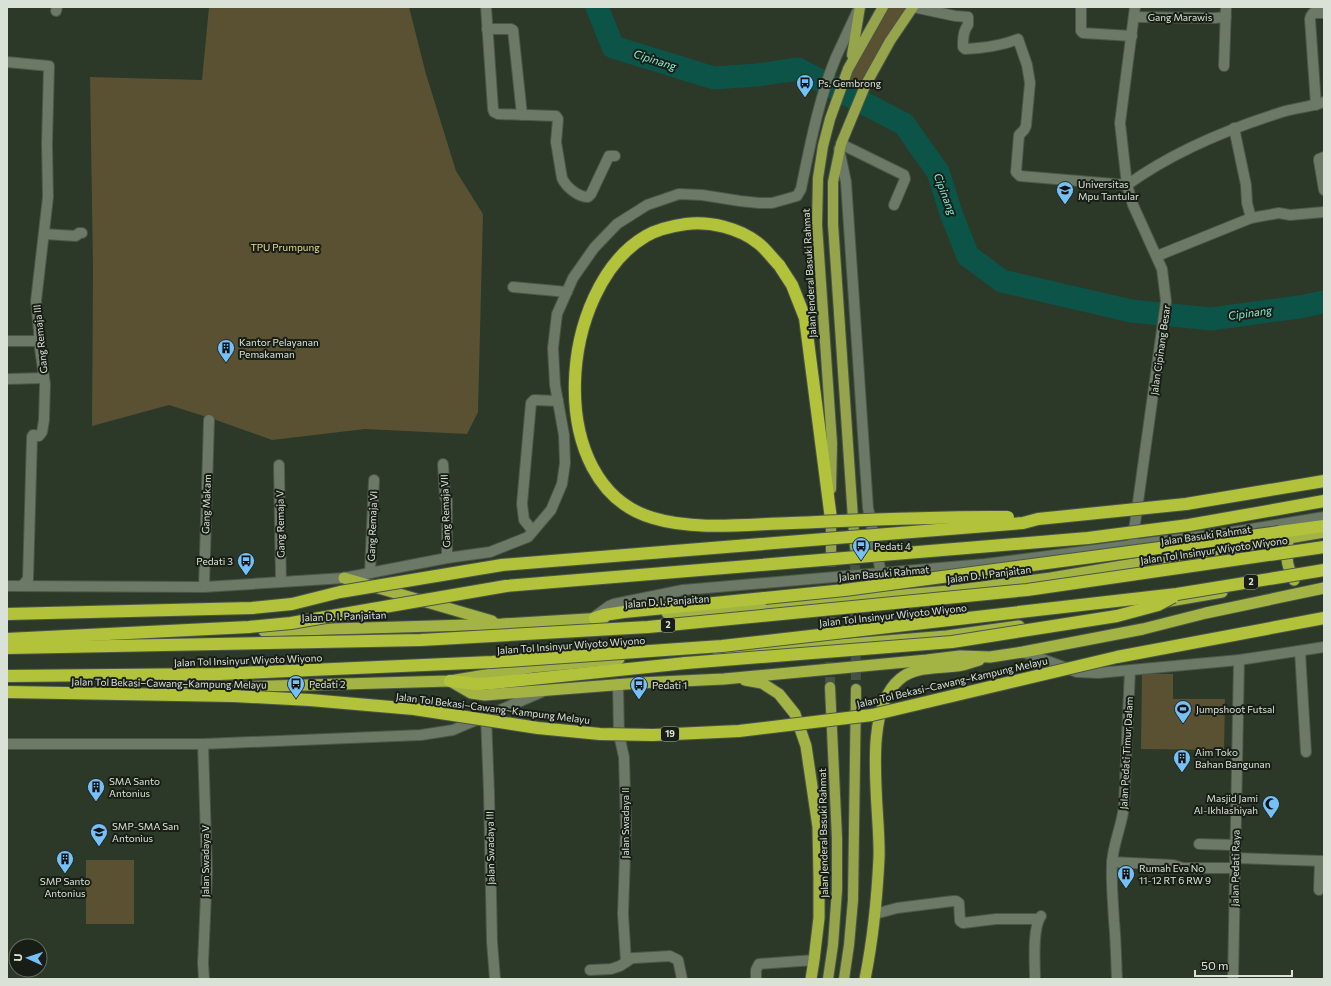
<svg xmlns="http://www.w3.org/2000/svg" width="1331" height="986" viewBox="0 0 1331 986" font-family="Commissioner,sans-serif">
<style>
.green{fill:#595132}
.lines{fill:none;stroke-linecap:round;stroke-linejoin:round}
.river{stroke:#0c5348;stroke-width:23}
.primary-tunnel{stroke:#465242;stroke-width:10;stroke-dasharray:10 5;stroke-linecap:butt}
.minor-casing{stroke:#4b5648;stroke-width:12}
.tertiary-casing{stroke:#4b5648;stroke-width:12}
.primary-casing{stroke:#4b5648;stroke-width:12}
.trunk-casing{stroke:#4b5648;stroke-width:13}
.motorway-casing{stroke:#4b5648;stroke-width:14}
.minor{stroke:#6b7966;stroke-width:10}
.tertiary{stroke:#6b7966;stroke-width:10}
.primary{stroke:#96a54c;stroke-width:10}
.trunk{stroke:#a4b444;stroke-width:11}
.motorway{stroke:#b2c23b;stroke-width:12}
.motorway-bridge-casing{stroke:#4b5648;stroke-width:14;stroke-linecap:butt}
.motorway-bridge{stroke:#b2c23b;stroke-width:12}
.labels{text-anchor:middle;stroke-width:4;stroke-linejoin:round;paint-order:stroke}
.shield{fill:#181e16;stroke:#a0a79d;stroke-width:1}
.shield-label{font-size:9px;font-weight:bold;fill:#dae2d7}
.street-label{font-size:10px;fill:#dae2d7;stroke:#181e16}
.poi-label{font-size:10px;fill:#dae2d7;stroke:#181e16;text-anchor:start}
.park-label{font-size:10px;fill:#efdb8f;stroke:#181e16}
.water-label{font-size:11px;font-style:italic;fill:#87ead5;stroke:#181e16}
</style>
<rect width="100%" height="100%" fill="#2c3828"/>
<!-- green -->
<g class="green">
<polygon points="209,7 409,7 426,74 456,171 483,214 478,412 467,434 365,429 272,440 213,419 169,405 92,426 93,268 90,77 202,80"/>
<polygon points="883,7 913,7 856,100 847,95 851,63"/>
<polygon points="1142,674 1173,674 1173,699 1225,699 1224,750 1141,749"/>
<rect x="86" y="860" width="48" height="64"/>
</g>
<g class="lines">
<!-- river -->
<polyline class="river" points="597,7 613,47 714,78 757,75 798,69 904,124 938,172 952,216 968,256 1002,281 1131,311 1211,319 1299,307 1324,302"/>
<!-- primary-tunnel -->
<g class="primary-tunnel">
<polyline points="855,550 856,689"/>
<polyline points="830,687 831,553"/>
</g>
<defs>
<g id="minor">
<path d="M486 7 493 109 494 112 498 114 556 116 558 119 556 142 562 178C566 187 578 197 588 197L591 194 609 156H615"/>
<path d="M913 7 955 16 968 17V25C963 31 963 39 963 47L965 49C983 48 1001 46 1018 39L1027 65 1030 83 1026 126 1024 130 1019 135 1016 172 1020 176 1127 185"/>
<polyline points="1081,7 1081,31 1083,33 1132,36"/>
<polyline points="56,11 57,7"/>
<polyline points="1134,17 1215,18 1226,17"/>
<polyline points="487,29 511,29 513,30 522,115"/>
<polyline points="7,62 49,66 47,144 48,197 36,301 39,331 39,341 45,384 44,420 42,432 39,436 33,435 32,437 28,579 22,586"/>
<polyline points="1224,66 1226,7"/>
<polyline points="1316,105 1310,19 1311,16 1313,13 1324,13"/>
<polyline points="1234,128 1246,185 1247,203 1251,218"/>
<polyline points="841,144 904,175 905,179 894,205"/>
<polyline points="1324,157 1319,159 1319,161 1324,190"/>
<path d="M1127 185C1174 151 1228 129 1282 112 1296 108 1310 107 1324 102"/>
<polyline points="44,234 76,236 79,233 82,233"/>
<polyline points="1157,256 1251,218 1279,213 1290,215 1324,212"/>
<polyline points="513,287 567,292"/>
<polyline points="7,341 39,341"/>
<polyline points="7,379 44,378"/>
<polyline points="443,464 445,497 447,500 447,558"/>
<polyline points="279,465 281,582"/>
<polyline points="533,531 524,520 522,504 531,403 534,400 558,401"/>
<polyline points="1132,545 1166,301 1162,269 1133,205 1127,185 1120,123 1135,7"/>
<polyline points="370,573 374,480"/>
<polyline points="204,587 209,420"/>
<polyline points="1300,651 1306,752"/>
<polyline points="618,684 619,735 624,757 626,826 623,914 626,962"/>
<polyline points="486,716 489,792 492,942 495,979"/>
<polyline points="203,744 207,872 203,963 204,979"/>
<polyline points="1199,844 1235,845"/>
<polyline points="1235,858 1324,861"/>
<polyline points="1112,862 1173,865 1183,868 1235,868"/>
<polyline points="1319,890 1320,861"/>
<polyline points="875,914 897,908 953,901 956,901 959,903 960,921 963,923 996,919 1038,919"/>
<polyline points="590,970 611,969 620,966 632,958 635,958 670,956 678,960 682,979"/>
<polyline points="756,979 756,970 759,964 814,960"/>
<path d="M1035 979C1035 963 1032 928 1041 916"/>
<path d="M1117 979C1116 960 1116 940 1114 921 1113 901 1111 882 1112 863 1113 843 1122 826 1124 806L1130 670"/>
</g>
<g id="tertiary">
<polyline points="839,149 846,182 868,508 881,573"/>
<path d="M7 586 204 587 344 578 447 558 490 552 528 537 551 510 562 484 565 463 564 435 555 385 553 348 557 314 573 278 594 248 617 224 647 205 679 194 702 195 740 201 759 203H772L797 196 801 189C810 145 819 98 836 57 843 42 850 27 857 12"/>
<polyline points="594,617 609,606 614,604 683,590 985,564 1226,533 1324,517"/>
<polyline points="1023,652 1077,672 1098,673 1239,660 1324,647"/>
<polyline points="7,744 203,744 421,735 453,730 542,692"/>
<polyline points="1233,979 1239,660"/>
</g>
<g id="primary">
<polyline points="852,55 860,7"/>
<polyline points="831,489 832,443 817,225 818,178 823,146 830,119 848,69 883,7"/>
<polyline points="831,515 831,551"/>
<polyline points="855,548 833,224 833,182 841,144 865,86 890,41 913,7"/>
<polyline points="828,979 833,945 837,890 837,838 830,687"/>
<polyline points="844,979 849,945 853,900 856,689"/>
</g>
<g id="trunk">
<path d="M1288 545C1285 558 1288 568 1294 580"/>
<polyline points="344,578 492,621"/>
<polyline points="1164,602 1222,592"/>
<polyline points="667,613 765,607 960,590 1051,578 1324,532"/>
<polyline points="264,631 502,624 604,618"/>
<polyline points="718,651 747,651 837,645 947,636 1019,626"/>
<polyline points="745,680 762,683 779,694 795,714 806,746 818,827 819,878 819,918 814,960 811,979"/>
<polyline points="452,682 471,693 485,695 639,683 724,679 927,660 960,656 990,657 1023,652 1143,629 1206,613 1324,588"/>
<polyline points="168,689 450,681 532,667 619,659"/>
<path d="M865 979C873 939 877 899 879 858 881 812 860 712 900 679 916 665 942 669 962 665 967 664 973 662 979 660"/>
</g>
<g id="motorway">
<polyline points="779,265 792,285 805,318 831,519"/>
<polyline points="1279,532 1324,526"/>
<polyline points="595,618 604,615 624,612 765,598"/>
<polyline points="450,681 476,684 493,683 686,663"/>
</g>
</defs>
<!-- minor casing -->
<use href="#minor" class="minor-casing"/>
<!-- tertiary casing -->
<use href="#tertiary" class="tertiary-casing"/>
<!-- primary casing -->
<use href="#primary" class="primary-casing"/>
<!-- trunk casing -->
<use href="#trunk" class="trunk-casing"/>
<!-- motorway casing -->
<use href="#motorway" class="motorway-casing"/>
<!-- minor -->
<use href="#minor" class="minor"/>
<!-- tertiary -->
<use href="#tertiary" class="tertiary"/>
<!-- primary -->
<use href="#primary" class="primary"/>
<!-- trunk -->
<use href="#trunk" class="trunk"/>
<!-- motorway -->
<use href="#motorway" class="motorway"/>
<defs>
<g id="motorway-bridge">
<path d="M779 265C772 258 766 249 758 243 739 228 710 221 686 224 672 226 658 229 646 236 558 287 542 486 653 518 695 531 749 524 792 523 864 520 936 516 1008 517"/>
<polyline points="765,598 845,590 1279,532"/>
<polyline points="7,614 252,608 292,604 340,592 502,565 1023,523 1038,519 1186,504 1324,481"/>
<polyline points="7,639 249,627 291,623 506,586 1088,538 1189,525 1324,501"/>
<polyline points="7,648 421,640 648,627 1027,590 1324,547"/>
<polyline points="686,663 952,642 1117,616 1158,605 1173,597"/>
<polyline points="7,676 219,674 492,662 722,646 1177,594 1324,570"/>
<polyline points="7,692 234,696 310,700 414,709 538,728 600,734 653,735 739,731 872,715 1117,657 1324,618"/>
</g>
</defs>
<!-- motorway-bridge casing -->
<use href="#motorway-bridge" class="motorway-bridge-casing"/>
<!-- motorway-bridge -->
<use href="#motorway-bridge" class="motorway-bridge"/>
</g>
<!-- icons -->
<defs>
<symbol id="bus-pin" viewBox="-11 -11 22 30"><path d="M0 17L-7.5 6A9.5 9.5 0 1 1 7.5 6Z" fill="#75c0f6" stroke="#181e16"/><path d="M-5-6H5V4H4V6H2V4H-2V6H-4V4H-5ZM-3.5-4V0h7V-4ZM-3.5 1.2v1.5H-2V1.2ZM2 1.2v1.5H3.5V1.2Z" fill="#111"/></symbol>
<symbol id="university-pin" viewBox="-11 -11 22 30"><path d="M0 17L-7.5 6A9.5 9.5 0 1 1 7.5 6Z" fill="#75c0f6" stroke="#181e16"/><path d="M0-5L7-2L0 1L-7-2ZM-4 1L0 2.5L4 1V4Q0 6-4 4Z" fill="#111"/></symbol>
<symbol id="building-pin" viewBox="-11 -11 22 30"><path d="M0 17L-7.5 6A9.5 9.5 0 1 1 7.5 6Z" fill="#75c0f6" stroke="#181e16"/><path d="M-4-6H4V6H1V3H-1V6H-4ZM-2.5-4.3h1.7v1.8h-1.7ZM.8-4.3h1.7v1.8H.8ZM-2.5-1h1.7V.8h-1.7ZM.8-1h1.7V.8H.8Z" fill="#111"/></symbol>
<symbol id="stadium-pin" viewBox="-11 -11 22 30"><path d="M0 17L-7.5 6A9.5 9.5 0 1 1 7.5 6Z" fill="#75c0f6" stroke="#181e16"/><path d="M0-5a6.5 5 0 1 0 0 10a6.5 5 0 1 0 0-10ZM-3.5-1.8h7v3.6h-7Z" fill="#111"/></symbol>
<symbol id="mosque-pin" viewBox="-11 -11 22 30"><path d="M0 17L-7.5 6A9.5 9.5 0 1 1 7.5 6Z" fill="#75c0f6" stroke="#181e16"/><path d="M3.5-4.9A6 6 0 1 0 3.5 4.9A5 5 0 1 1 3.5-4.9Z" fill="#111"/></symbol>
<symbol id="school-pin" viewBox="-11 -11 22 30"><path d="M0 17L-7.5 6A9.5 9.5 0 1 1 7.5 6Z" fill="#75c0f6" stroke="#181e16"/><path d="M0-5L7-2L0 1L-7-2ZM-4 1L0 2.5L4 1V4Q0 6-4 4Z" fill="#111"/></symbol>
</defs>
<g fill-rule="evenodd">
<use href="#bus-pin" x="795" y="73" width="20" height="27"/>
<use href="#university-pin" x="1055" y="180" width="20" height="27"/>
<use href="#building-pin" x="216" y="338" width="20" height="27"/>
<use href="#bus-pin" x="851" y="536" width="20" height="27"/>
<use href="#bus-pin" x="236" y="551" width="20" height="27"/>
<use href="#bus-pin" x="286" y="674" width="20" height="27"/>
<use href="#bus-pin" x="629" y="675" width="20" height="27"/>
<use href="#stadium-pin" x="1173" y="699" width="20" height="27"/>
<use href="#building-pin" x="1172" y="748" width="20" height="27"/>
<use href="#building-pin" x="86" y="777" width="20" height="27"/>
<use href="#mosque-pin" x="1261" y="794" width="20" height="27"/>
<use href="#school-pin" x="89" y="822" width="20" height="27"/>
<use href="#building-pin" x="55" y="849" width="20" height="27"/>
<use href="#building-pin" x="1116" y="864" width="20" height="27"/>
</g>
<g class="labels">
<!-- shield labels -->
<g class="shield">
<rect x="1244" y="575" width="14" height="14" rx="3"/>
<rect x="661" y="618" width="14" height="14" rx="3"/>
<rect x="661" y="727" width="18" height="14" rx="3"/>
</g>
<g class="shield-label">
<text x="1251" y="585">2</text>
<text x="668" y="628">2</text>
<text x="670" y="737">19</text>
</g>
<!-- street labels -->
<g class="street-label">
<text x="1180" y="21">Gang Marawis</text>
<text transform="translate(809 273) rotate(-93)" y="4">Jalan Jenderal Basuki Rahmat</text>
<text transform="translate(40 339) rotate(-96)" y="4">Gang Remaja III</text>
<text transform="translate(1160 350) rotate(-82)" y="4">Jalan Cipinang Besar</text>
<text transform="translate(206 504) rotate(-88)" y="4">Gang Makam</text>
<text transform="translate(445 511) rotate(-92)" y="4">Gang Remaja VII</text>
<text transform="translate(280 524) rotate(-91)" y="4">Gang Remaja V</text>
<text transform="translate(372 526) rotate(-88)" y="4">Gang Remaja VI</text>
<text transform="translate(1206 535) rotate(-8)" y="4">Jalan Basuki Rahmat</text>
<text transform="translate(1214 550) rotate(-8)" y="4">Jalan Tol Insinyur Wiyoto Wiyono</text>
<text transform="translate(884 573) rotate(-5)" y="4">Jalan Basuki Rahmat</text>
<text transform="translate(989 574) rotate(-7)" y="4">Jalan D. I. Panjaitan</text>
<text transform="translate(667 601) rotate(-4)" y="4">Jalan D. I. Panjaitan</text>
<text transform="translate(893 615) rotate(-6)" y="4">Jalan Tol Insinyur Wiyoto Wiyono</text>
<text transform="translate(344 616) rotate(-2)" y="4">Jalan D. I. Panjaitan</text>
<text transform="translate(571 645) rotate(-4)" y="4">Jalan Tol Insinyur Wiyoto Wiyono</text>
<text transform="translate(248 660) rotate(-2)" y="4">Jalan Tol Insinyur Wiyoto Wiyono</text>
<text transform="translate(952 682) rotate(-13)" y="4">Jalan Tol Bekasi–Cawang–Kampung Melayu</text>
<text transform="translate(169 683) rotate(1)" y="4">Jalan Tol Bekasi–Cawang–Kampung Melayu</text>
<text transform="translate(493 708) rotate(7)" y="4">Jalan Tol Bekasi–Cawang–Kampung Melayu</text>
<text transform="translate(1126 753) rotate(-87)" y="4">Jalan Pedati Timur Dalam</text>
<text transform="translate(625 823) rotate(-90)" y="4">Jalan Swadaya II</text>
<text transform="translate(823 833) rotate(-91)" y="4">Jalan Jenderal Basuki Rahmat</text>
<text transform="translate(490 848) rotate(-91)" y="4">Jalan Swadaya III</text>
<text transform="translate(205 861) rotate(-90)" y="4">Jalan Swadaya V</text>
<text transform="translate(1235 868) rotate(-89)" y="4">Jalan Pedati Raya</text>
</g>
<!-- poi labels -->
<g class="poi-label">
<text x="818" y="87">Ps. Gembrong</text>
<text x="1078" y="188">Universitas<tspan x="1078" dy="12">Mpu Tantular</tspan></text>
<text x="239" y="346">Kantor Pelayanan<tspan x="239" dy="12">Pemakaman</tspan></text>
<text x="874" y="550">Pedati 4</text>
<text x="233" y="565" text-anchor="end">Pedati 3</text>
<text x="309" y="688">Pedati 2</text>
<text x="652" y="689">Pedati 1</text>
<text x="1196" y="713">Jumpshoot Futsal</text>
<text x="1195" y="756">Aim Toko<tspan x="1195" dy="12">Bahan Bangunan</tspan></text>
<text x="109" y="785">SMA Santo<tspan x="109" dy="12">Antonius</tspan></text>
<text x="1258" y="802" text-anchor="end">Masjid Jami<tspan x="1258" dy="12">Al-Ikhlashiyah</tspan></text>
<text x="112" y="830">SMP-SMA San<tspan x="112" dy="12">Antonius</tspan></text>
<text x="1139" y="872">Rumah Eva No<tspan x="1139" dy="12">11-12 RT 6 RW 9</tspan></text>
<text x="65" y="885" text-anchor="middle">SMP Santo<tspan x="65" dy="12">Antonius</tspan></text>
</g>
<!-- park labels -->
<g class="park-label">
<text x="285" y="251">TPU Prumpung</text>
</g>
<!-- water labels -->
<g class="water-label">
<text transform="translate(655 60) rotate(18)" y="4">Cipinang</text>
<text transform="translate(945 194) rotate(69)" y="4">Cipinang</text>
<text transform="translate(1250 313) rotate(-8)" y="4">Cipinang</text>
</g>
</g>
<!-- border -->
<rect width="1331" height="986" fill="none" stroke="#dae2d7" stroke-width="16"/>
<!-- north arrow -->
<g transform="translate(28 958) rotate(273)"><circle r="19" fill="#181e16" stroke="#666c63"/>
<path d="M0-3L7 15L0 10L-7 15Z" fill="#75c0f6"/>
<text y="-6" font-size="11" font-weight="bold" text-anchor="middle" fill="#dae2d7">U</text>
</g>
<!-- scale -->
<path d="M1195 970v6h97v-6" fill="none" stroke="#dae2d7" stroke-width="2"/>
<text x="1201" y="970" font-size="12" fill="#dae2d7" stroke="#181e16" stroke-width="3" paint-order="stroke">50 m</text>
</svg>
